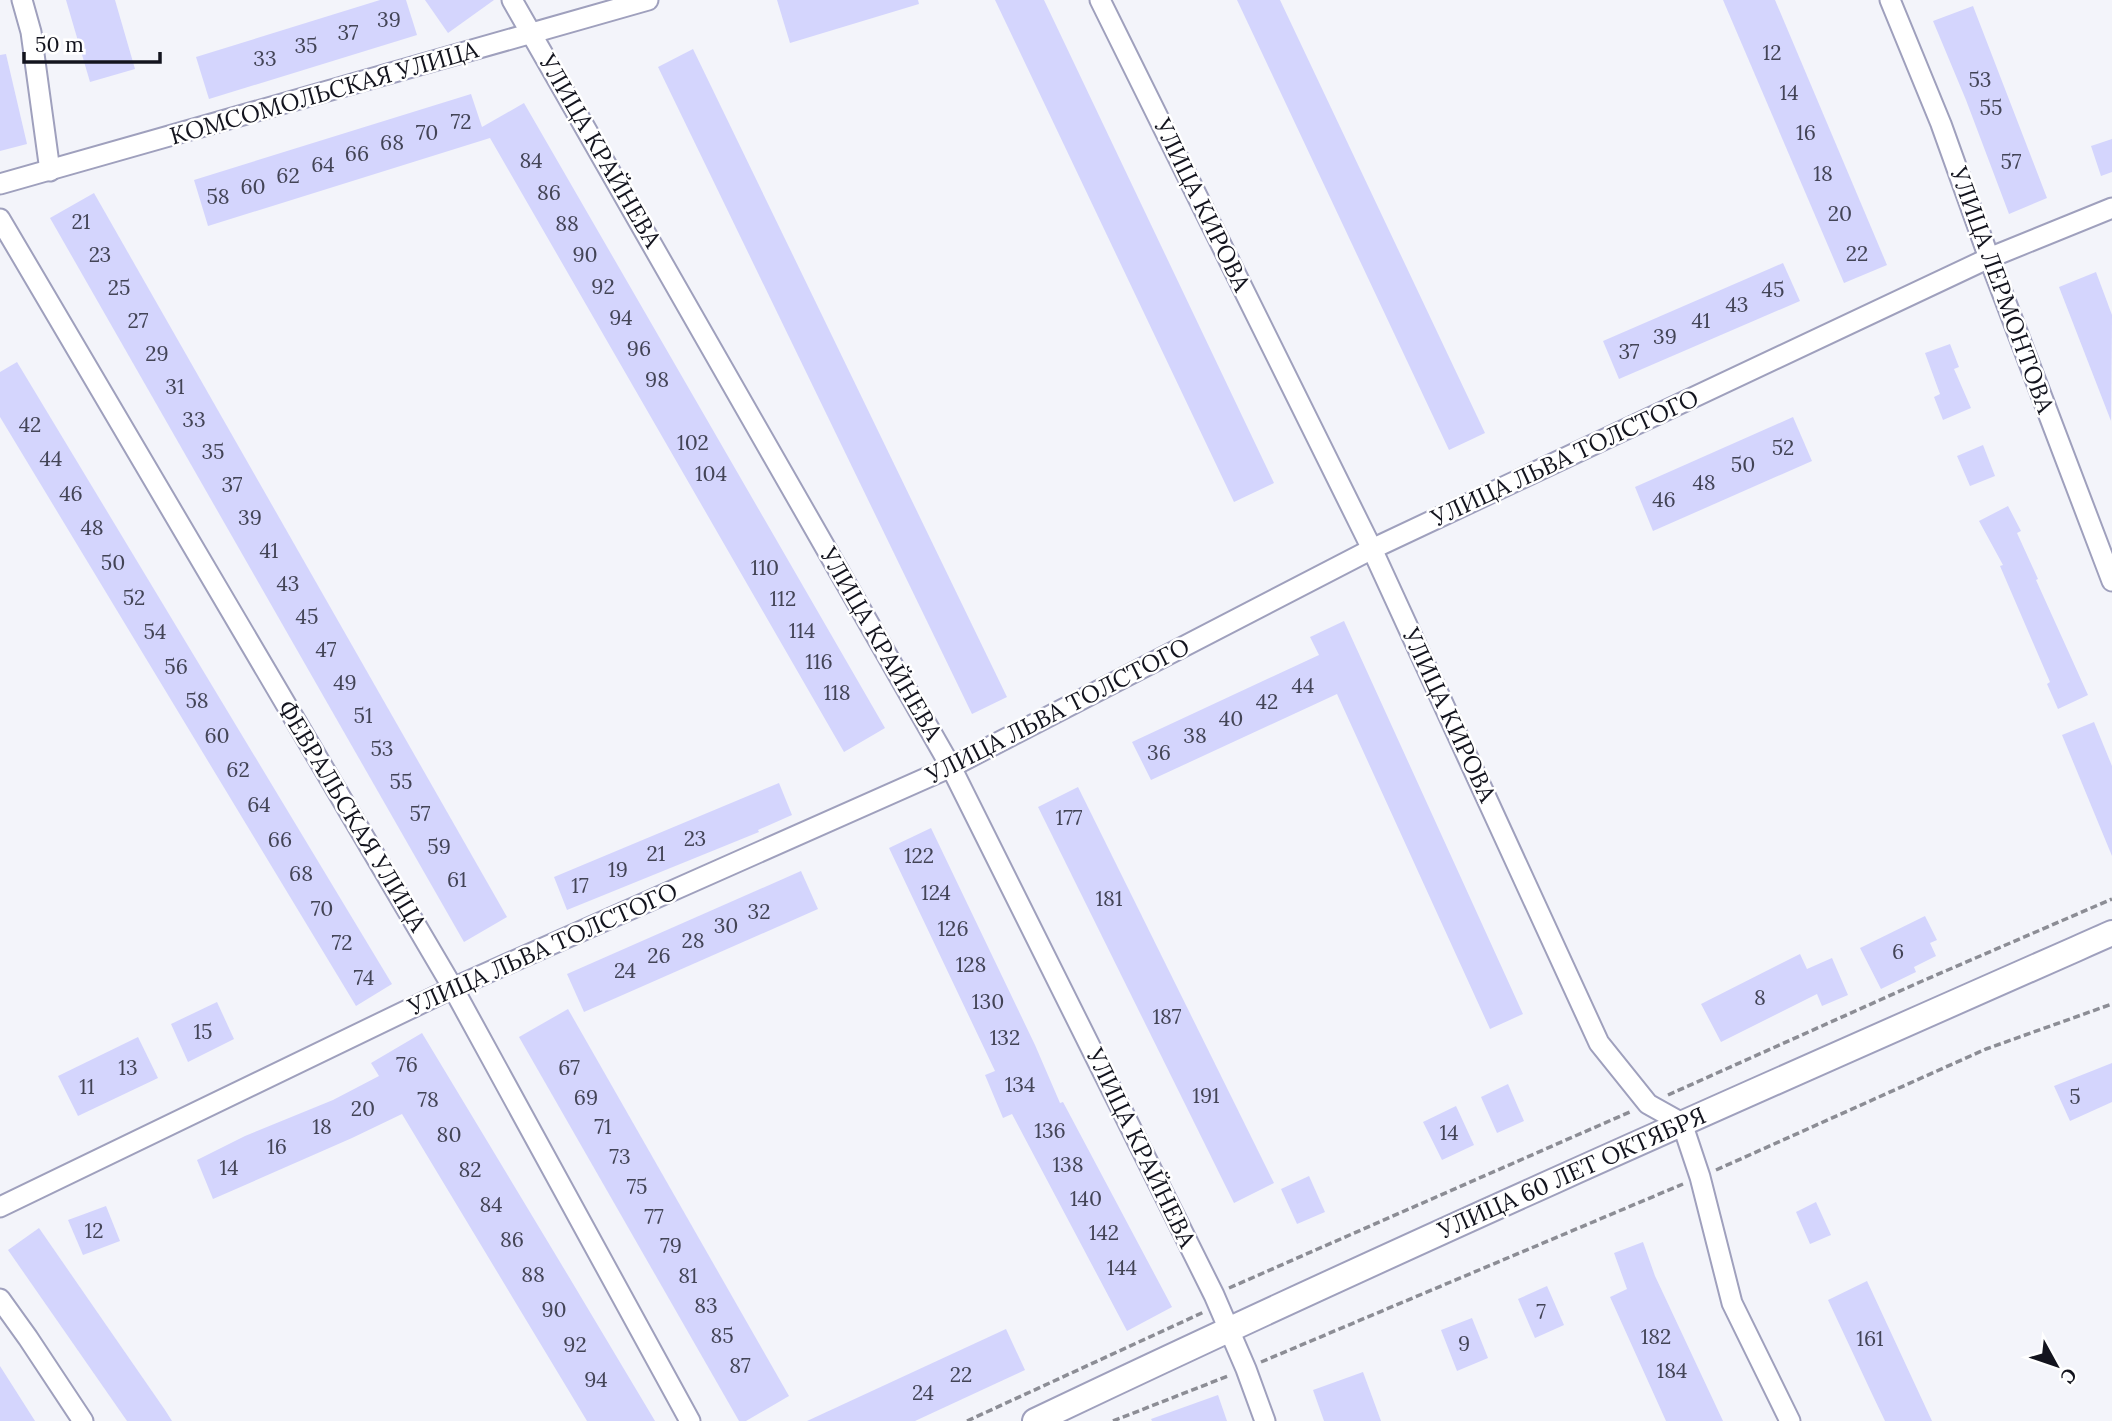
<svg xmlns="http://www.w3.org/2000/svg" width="2112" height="1421" viewBox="0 0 2112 1421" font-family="Lora,serif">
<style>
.building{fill:#d4d5fd}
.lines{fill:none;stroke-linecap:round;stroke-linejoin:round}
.minor-casing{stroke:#9fa0bd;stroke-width:23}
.major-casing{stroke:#9fa0bd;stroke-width:28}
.path{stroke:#8c8d95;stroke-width:3.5;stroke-dasharray:7 3.5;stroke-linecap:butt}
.minor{stroke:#fff;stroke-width:19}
.major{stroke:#fff;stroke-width:24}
.labels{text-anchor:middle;stroke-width:5;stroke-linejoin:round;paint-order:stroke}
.number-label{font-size:21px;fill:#434456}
.street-label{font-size:24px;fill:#13141e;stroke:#fff}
</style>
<rect width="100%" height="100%" fill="#f3f4fa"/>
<!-- building -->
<g class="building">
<polygon points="66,0 115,0 135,69 90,82"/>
<polygon points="380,0 406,0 417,35 209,99 196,57"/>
<polygon points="425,0 494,0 448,33"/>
<polygon points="777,0 918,0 919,4 790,43"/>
<polygon points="995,0 1044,0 1274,483 1234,502"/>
<polygon points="1237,0 1280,0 1485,433 1449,450"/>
<polygon points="1723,0 1775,0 1887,265 1844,283"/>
<polygon points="1973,6 2047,198 2009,214 1966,100 1933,21"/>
<polygon points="693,49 1007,697 972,714 658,67"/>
<polygon points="6,54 27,144 0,151 0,55"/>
<polygon points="471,94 482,127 524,103 885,728 844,752 490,138 208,226 194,180"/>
<polygon points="2112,139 2112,172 2101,176 2091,146"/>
<polygon points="94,193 507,917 464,942 50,218"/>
<polygon points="1783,263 1800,301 1619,379 1603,341"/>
<polygon points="2096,272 2112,315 2111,421 2059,287"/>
<polygon points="1950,344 1959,367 1954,369 1971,408 1943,420 1934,397 1940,394 1925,353"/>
<polygon points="17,362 392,984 356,1006 0,417 0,372"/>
<polygon points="1793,417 1812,461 1653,531 1635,487"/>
<polygon points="1983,445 1995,476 1970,486 1957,456"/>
<polygon points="2008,506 2021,531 2017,533 2038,579 2036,580 2088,695 2058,709 2047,684 2050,682 2000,566 2003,565 1979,521"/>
<polygon points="1344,621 1523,1014 1490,1029 1337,694 1151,780 1132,742 1319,655 1310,637"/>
<polygon points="2094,722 2112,766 2112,856 2062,735"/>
<polygon points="779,783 792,815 758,830 759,832 567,910 554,877"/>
<polygon points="1078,787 1274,1183 1234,1203 1038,807"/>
<polygon points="931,828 1035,1045 1060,1103 1063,1102 1172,1307 1127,1331 1012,1114 1003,1118 985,1075 995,1071 889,848"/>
<polygon points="801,871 818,909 584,1012 567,974"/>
<polygon points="1925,916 1937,940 1930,943 1936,956 1914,967 1916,972 1881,989 1860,948"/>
<polygon points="1800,954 1807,969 1832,958 1848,995 1822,1006 1817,994 1721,1042 1701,1004"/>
<polygon points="217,1002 234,1039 188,1062 171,1024"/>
<polygon points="568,1009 789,1396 746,1421 739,1421 519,1037"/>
<polygon points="422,1033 569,1277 655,1421 587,1421 402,1114 352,1138 213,1199 197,1160 245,1136 333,1100 379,1076 371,1063"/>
<polygon points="138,1037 158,1078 78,1116 58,1076"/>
<polygon points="2112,1063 2112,1102 2070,1121 2054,1086"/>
<polygon points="1508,1084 1524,1121 1497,1133 1481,1097"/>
<polygon points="1456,1106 1474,1145 1442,1160 1423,1122"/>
<polygon points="1309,1176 1325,1212 1297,1224 1281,1189"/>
<polygon points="1816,1202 1831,1235 1810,1244 1796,1212"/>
<polygon points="106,1206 120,1241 83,1255 68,1220"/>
<polygon points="39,1228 165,1410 172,1421 127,1421 8,1250"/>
<polygon points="1643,1242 1655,1276 1723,1421 1666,1421 1610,1297 1627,1289 1614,1253"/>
<polygon points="1867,1281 1912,1378 1932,1421 1885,1421 1873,1396 1828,1300"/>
<polygon points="1547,1286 1564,1325 1535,1338 1518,1299"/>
<polygon points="1472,1318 1488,1358 1457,1371 1441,1330"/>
<polygon points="1006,1329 1025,1370 915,1421 807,1421"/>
<polygon points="0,1366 35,1421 0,1421"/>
<polygon points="1363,1372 1381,1421 1324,1421 1313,1390"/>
<polygon points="1218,1395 1227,1421 1152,1421 1151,1419"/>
</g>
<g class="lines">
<defs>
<g id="minor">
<polyline points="22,0 31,32 50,171"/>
<polyline points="512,0 951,767 1214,1295 1246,1369 1265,1421"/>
<polyline points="1100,0 1372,549 1599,1043 1648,1104 1682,1123 1700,1177 1732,1303 1790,1421"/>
<polyline points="1890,0 1941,124 1989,258 2112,581"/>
<polyline points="0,184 648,0"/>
<polyline points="0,219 453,988 690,1421"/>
<polyline points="0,1207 453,988 951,767 1372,549 1989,258 2112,208"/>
<polyline points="0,1299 28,1338 83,1421"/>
</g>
<path id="major" d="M1035 1421C1391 1251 1752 1092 2112 933"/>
</defs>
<!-- minor casing -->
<use href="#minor" class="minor-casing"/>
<!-- major casing -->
<use href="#major" class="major-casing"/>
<!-- path -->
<g class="path">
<polyline points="1668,1095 1920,982 2112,899"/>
<polyline points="1716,1170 1986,1049 2112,1004"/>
<polyline points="1229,1288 1632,1111"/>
<polyline points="1261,1362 1683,1184"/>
<polyline points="967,1421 1204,1312"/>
<polyline points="1113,1421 1228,1376"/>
</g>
<!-- minor -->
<use href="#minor" class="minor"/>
<!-- major -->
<use href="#major" class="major"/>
</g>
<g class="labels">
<!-- number labels -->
<g class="number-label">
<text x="389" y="27">39</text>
<text x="348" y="40">37</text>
<text x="306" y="53">35</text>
<text x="1772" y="60">12</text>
<text x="265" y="66">33</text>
<text x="1980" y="87">53</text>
<text x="1789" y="100">14</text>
<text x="1991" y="115">55</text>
<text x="461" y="129">72</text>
<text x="427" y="140">70</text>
<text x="1806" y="140">16</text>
<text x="392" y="150">68</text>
<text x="357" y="161">66</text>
<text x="531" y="168">84</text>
<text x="2011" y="169">57</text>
<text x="323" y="172">64</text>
<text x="1823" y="181">18</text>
<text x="288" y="183">62</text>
<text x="253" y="194">60</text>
<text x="549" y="200">86</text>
<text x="218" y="204">58</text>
<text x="1840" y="221">20</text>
<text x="81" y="229">21</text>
<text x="567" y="231">88</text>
<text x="1857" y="261">22</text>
<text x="100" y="262">23</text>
<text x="585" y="262">90</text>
<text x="603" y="294">92</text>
<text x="119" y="295">25</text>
<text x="1773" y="297">45</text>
<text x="1737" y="312">43</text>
<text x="621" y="325">94</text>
<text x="138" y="328">27</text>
<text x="1701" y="328">41</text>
<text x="1665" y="344">39</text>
<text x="639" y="356">96</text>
<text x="1629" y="359">37</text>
<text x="157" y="361">29</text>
<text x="657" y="387">98</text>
<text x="175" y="394">31</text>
<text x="194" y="427">33</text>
<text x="30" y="432">42</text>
<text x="693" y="450">102</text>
<text x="1783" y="455">52</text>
<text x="213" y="459">35</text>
<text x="51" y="466">44</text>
<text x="1743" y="472">50</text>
<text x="711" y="481">104</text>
<text x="1704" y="490">48</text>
<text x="232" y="492">37</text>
<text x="71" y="501">46</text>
<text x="1664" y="507">46</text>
<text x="250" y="525">39</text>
<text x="92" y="535">48</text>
<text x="269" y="558">41</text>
<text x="113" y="570">50</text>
<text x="765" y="575">110</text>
<text x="288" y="591">43</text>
<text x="134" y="605">52</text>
<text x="783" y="606">112</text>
<text x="307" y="624">45</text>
<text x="802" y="638">114</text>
<text x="155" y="639">54</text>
<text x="326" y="657">47</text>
<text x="819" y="669">116</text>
<text x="176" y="674">56</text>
<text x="345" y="690">49</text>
<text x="1303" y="693">44</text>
<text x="837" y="700">118</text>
<text x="197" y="708">58</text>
<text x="1267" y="709">42</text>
<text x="363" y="723">51</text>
<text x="1231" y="726">40</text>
<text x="217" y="743">60</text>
<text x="1195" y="743">38</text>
<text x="382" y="756">53</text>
<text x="1159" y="760">36</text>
<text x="238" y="777">62</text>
<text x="401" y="789">55</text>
<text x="259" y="812">64</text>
<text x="420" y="821">57</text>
<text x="1069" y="825">177</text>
<text x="695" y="846">23</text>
<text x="280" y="847">66</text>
<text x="439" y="854">59</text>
<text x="656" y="861">21</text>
<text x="919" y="863">122</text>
<text x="618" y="877">19</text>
<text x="301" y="881">68</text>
<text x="457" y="887">61</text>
<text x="580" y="893">17</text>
<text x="936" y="900">124</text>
<text x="1109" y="906">181</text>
<text x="322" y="916">70</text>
<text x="759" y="919">32</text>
<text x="726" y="933">30</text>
<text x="953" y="936">126</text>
<text x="693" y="948">28</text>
<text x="342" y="950">72</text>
<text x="1898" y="959">6</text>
<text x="659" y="963">26</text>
<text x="971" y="972">128</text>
<text x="625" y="978">24</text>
<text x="364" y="985">74</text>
<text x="1760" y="1005">8</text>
<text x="988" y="1009">130</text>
<text x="1167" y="1024">187</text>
<text x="203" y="1039">15</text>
<text x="1005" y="1045">132</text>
<text x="407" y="1072">76</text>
<text x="128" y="1075">13</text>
<text x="569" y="1075">67</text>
<text x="1020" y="1092">134</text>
<text x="87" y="1094">11</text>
<text x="1206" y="1103">191</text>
<text x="2075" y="1104">5</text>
<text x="586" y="1105">69</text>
<text x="428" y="1107">78</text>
<text x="363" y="1116">20</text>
<text x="322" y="1134">18</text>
<text x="603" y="1134">71</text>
<text x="1050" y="1138">136</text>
<text x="1449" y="1140">14</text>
<text x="449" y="1142">80</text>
<text x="277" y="1154">16</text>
<text x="620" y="1164">73</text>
<text x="1068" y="1172">138</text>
<text x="229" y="1175">14</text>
<text x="470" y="1177">82</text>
<text x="637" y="1194">75</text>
<text x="1086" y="1206">140</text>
<text x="491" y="1212">84</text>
<text x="654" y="1224">77</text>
<text x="94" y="1238">12</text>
<text x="1104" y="1240">142</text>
<text x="512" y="1247">86</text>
<text x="671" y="1253">79</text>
<text x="1122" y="1275">144</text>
<text x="533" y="1282">88</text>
<text x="688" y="1283">81</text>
<text x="706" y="1313">83</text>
<text x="554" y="1317">90</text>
<text x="1541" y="1319">7</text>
<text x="722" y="1343">85</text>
<text x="1656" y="1344">182</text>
<text x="1870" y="1346">161</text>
<text x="1464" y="1351">9</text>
<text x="575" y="1352">92</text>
<text x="740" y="1373">87</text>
<text x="1672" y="1378">184</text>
<text x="961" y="1382">22</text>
<text x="596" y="1387">94</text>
<text x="923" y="1400">24</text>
</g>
<!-- street labels -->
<g class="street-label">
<text transform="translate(324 93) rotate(-16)" y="8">КОМСОМОЛЬСКАЯ УЛИЦА</text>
<text transform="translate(600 151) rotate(60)" y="8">УЛИЦА КРАЙНЕВА</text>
<text transform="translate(1202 205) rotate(64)" y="8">УЛИЦА КИРОВА</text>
<text transform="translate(2002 290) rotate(70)" y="8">УЛИЦА ЛЕРМОНТОВА</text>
<text transform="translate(1565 458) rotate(-25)" y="8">УЛИЦА ЛЬВА ТОЛСТОГО</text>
<text transform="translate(881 644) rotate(60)" y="8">УЛИЦА КРАЙНЕВА</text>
<text transform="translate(1058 711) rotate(-27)" y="8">УЛИЦА ЛЬВА ТОЛСТОГО</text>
<text transform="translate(1449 715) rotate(65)" y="8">УЛИЦА КИРОВА</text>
<text transform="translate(352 816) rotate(59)" y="8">ФЕВРАЛЬСКАЯ УЛИЦА</text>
<text transform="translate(543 949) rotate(-24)" y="8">УЛИЦА ЛЬВА ТОЛСТОГО</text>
<text transform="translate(1141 1148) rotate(64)" y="8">УЛИЦА КРАЙНЕВА</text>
<text transform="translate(1572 1173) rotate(-24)" y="8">УЛИЦА 60 ЛЕТ ОКТЯБРЯ</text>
</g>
</g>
<!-- north arrow -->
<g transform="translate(2056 1365) rotate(130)" stroke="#ffffff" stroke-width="5" paint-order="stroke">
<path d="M0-5L12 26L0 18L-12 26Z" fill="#13141e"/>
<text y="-10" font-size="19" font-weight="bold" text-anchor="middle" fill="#13141e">С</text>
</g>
<!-- scale -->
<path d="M24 52v10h136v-10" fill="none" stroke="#13141e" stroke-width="3.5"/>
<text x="35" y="52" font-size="21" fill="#13141e" stroke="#ffffff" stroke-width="5" paint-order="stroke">50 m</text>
</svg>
